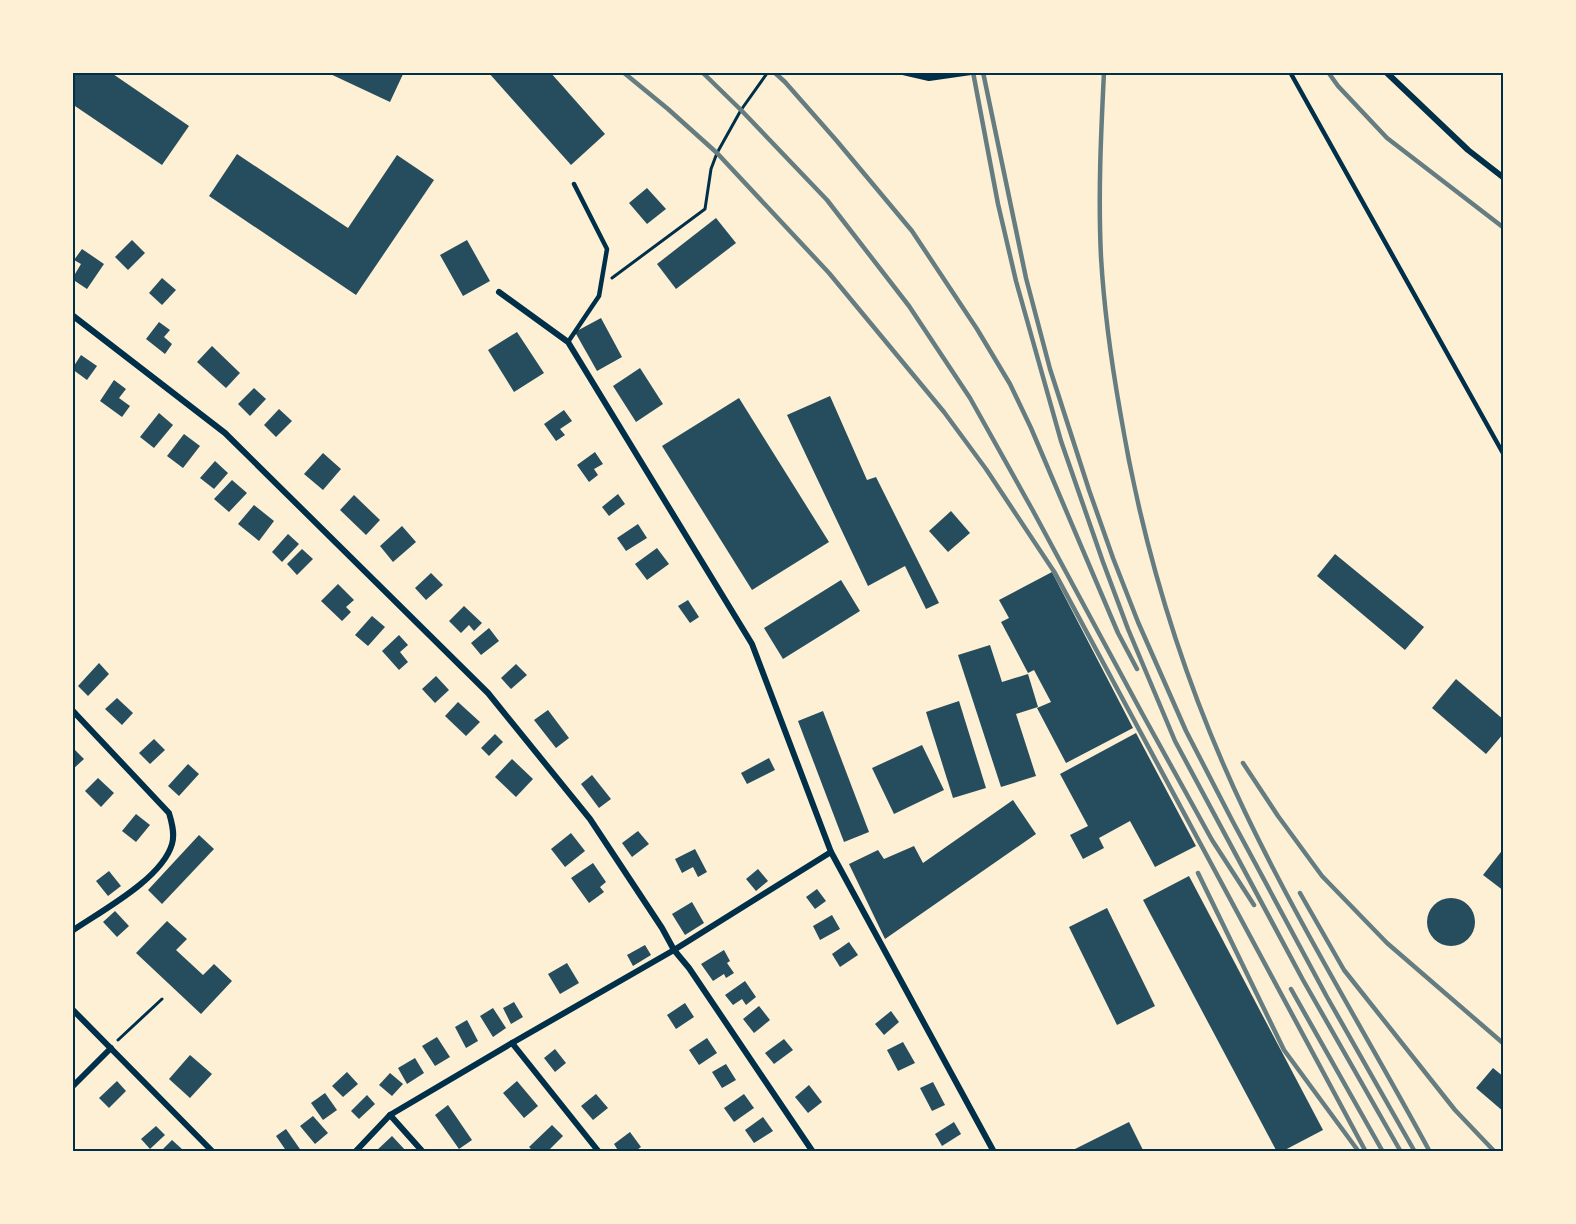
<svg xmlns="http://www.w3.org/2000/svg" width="1576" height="1224" viewBox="0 0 1576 1224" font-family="Barlow,sans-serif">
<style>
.building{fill:#264d5e}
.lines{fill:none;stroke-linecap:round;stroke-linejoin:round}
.path{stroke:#003049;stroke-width:3}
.service{stroke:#003049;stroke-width:4.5}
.minor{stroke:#003049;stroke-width:6}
.rail{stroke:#657d81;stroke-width:4.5}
.neatline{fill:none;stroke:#003049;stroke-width:2}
</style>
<rect width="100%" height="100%" fill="#fdf0d5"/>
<!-- building -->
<g class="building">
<polygon points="72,72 110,72 189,126 162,165 72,104"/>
<polygon points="326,72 404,72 390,102"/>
<polygon points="488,72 550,72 605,134 571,165"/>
<polygon points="237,154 348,228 397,155 434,180 356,295 209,196"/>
<polygon points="647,188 666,209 647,224 629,203"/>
<polygon points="716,218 736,243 676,289 657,264"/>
<polygon points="132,240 145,253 128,270 115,257"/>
<polygon points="467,240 490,281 463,296 440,255"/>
<polygon points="82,249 104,264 87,289 72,279 81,264 74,260"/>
<polygon points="162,278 176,290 162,305 149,293"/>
<polygon points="601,318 622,357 597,371 575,332"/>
<polygon points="159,322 170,330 164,337 172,344 165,354 146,339"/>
<polygon points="517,332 544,373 514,392 488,350"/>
<polygon points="212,346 240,373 226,388 197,362"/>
<polygon points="81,355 97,366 87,380 72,369"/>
<polygon points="640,368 663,404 636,422 613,386"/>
<polygon points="114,380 126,389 119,398 130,406 122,417 100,401"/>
<polygon points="254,388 266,399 250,416 238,404"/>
<polygon points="830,396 867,480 876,477 939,603 926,609 905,566 868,586 787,415"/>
<polygon points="739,398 829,542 752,590 662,446"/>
<polygon points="279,409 292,421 276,437 264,425"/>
<polygon points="564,410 572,421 560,429 565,435 556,441 544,424"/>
<polygon points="159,413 173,425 154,448 140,437"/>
<polygon points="184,434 200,446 183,468 167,456"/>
<polygon points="595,452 603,464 594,469 598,475 589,482 577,465"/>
<polygon points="323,453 341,469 323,490 304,474"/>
<polygon points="215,461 228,473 214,489 200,478"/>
<polygon points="232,480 247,493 229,512 214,499"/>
<polygon points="618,494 625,504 609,516 602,507"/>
<polygon points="354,495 380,520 366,535 340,510"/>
<polygon points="254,505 274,521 259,541 238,524"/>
<polygon points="951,511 970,533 948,552 929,531"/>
<polygon points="638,524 647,538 626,551 617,538"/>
<polygon points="402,526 416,542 393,562 380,546"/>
<polygon points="288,534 299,544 282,562 272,552"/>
<polygon points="657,548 669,564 647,580 635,564"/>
<polygon points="302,549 313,559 297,575 287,564"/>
<polygon points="1335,554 1424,627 1405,650 1317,576"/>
<polygon points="1052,572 1133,728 1066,763 1037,708 1051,702 1034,670 1028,673 1001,622 1009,618 999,600"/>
<polygon points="431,573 443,585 426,600 415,588"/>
<polygon points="841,580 860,611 783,659 764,628"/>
<polygon points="338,584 354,600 346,607 351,612 342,621 321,601"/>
<polygon points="688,600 699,617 690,623 678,606"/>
<polygon points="464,606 482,623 474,631 469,625 461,633 449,621"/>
<polygon points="372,616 385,627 368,646 355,635"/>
<polygon points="489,628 499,641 481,655 471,643"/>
<polygon points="399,635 408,645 400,652 408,662 399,670 382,651"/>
<polygon points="990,645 1002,682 1028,674 1038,707 1016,714 1036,776 1001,787 958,655"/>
<polygon points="99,663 109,674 88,696 78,686"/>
<polygon points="516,664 527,675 511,689 501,678"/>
<polygon points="436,676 449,690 435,703 422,689"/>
<polygon points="1456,679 1504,720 1504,733 1486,754 1432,708"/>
<polygon points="117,698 133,713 122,725 105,709"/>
<polygon points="959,701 986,788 953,798 926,712"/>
<polygon points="458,702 480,722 466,736 445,716"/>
<polygon points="548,710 569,738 556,748 534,720"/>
<polygon points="823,711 869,832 844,842 798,721"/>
<polygon points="1136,733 1196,846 1155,867 1130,821 1099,838 1104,848 1083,859 1070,835 1088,826 1060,774"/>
<polygon points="495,734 503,742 489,756 481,748"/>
<polygon points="154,739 165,750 150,764 139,753"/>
<polygon points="922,745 944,790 894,814 872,768"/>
<polygon points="74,749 84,759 72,770 72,751"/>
<polygon points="769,758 775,770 747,784 741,773"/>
<polygon points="512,759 533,779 516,797 495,777"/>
<polygon points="188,764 199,774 179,796 168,786"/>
<polygon points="592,775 611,799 599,808 581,784"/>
<polygon points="98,778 114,793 101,807 85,791"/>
<polygon points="1013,800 1036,834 885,939 849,864 878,850 884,859 914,846 923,863"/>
<polygon points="136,814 150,825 136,842 122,831"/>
<polygon points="638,831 649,844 632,857 622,843"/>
<polygon points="571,833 585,851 565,867 551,849"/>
<polygon points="199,835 214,849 162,904 148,890"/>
<polygon points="1504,848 1504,891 1483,875"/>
<polygon points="695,849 707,872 698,877 693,867 682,873 675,859"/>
<polygon points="593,863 606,882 600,887 604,892 589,903 571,878"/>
<polygon points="758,869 768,881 756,891 746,879"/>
<polygon points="109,871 121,886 108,896 96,881"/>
<polygon points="1189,876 1323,1130 1281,1152 1277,1152 1143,900"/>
<polygon points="817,889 826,901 815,909 806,897"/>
<circle cx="1451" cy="922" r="24"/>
<polygon points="692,902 704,923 685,935 672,914"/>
<polygon points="1107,908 1155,1006 1117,1025 1069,927"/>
<polygon points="115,911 129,926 117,937 103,922"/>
<polygon points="832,915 840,929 820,940 813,926"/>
<polygon points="167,921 187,939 176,950 203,975 214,964 232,981 201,1014 136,953"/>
<polygon points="849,942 858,955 840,967 832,954"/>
<polygon points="645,945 651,955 633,966 627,955"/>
<polygon points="724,950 730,961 727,963 734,973 726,978 724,974 713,981 701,964"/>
<polygon points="567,963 579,983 560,994 548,974"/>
<polygon points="745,981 756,997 746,1005 742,999 733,1005 725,995"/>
<polygon points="514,1002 523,1017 511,1024 503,1008"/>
<polygon points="685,1003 694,1017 676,1029 667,1015"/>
<polygon points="759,1006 770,1020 754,1033 743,1019"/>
<polygon points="493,1008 506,1028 493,1037 480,1016"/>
<polygon points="891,1011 899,1022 884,1035 875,1024"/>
<polygon points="467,1020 478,1041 466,1048 455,1027"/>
<polygon points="437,1037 450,1057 435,1066 422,1046"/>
<polygon points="707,1038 717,1053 699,1065 689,1050"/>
<polygon points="784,1039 793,1050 774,1064 765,1053"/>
<polygon points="903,1042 915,1063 898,1071 887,1050"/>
<polygon points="555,1049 566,1063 555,1072 544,1058"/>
<polygon points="190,1055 212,1074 190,1098 169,1079"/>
<polygon points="415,1058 424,1073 407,1084 398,1068"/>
<polygon points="726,1064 736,1080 722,1088 712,1072"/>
<polygon points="1493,1068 1504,1077 1504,1112 1476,1088"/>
<polygon points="347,1072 358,1084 343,1097 332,1086"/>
<polygon points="390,1073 403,1084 392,1096 379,1085"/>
<polygon points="117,1081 126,1091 109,1108 99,1098"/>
<polygon points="517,1081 538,1106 524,1118 503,1093"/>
<polygon points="933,1082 945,1105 932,1111 920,1088"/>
<polygon points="809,1085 822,1102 808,1113 795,1097"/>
<polygon points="325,1093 337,1110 323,1120 311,1103"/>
<polygon points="596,1094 608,1108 593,1120 581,1106"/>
<polygon points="744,1094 754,1108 734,1122 724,1108"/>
<polygon points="367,1095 375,1104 359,1119 351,1111"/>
<polygon points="448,1105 472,1140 459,1149 435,1115"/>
<polygon points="313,1116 328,1133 315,1144 300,1126"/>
<polygon points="763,1117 773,1131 754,1143 745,1130"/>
<polygon points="954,1122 961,1134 942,1146 935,1134"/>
<polygon points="1129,1122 1144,1152 1069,1152"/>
<polygon points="552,1125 563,1136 547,1152 534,1152 529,1147"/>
<polygon points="156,1126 165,1135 150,1149 141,1139"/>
<polygon points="286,1129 302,1152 287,1152 276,1136"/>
<polygon points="630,1132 641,1147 634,1152 619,1152 614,1144"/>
<polygon points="392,1136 407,1152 375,1152"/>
<polygon points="172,1140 183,1150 181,1152 160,1152"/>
</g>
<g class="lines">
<!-- path -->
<g class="path">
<polyline points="612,278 705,209 711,169 717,153 741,110 768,72"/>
<polyline points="118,1040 162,999"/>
</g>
<!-- service -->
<g class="service">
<polyline points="1290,72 1504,455"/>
<polyline points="568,342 599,296 607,249 574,184"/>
</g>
<!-- minor -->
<g class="minor">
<polyline points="903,72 929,78 971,72"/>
<polyline points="1386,72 1468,150 1504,178"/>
<polyline points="499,292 568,342 752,644 831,852 994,1152"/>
<polyline points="72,315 225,433 488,693 590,819 662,928 674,950 689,968 813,1152"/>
<path d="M72 710 169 813C172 823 175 834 172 844 162 879 101 911 72 931"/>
<polyline points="72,1009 213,1152"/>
<polyline points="512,1043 599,1152"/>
<polyline points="72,1087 111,1048"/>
<polyline points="390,1115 423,1152"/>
<polyline points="355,1152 390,1115 512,1043 674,950 831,852"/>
</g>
<!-- rail -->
<g class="rail">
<polyline points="623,72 668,109 717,153 829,273 944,412 986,469 1055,573 1366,1152"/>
<polyline points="702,72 741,110 827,200 909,306 970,398 1032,509 1143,715 1212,840 1254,905"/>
<polyline points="774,72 785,82 836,140 912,231 977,329 1010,384 1031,428 1118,633 1137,669"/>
<polyline points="973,72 998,204 1016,281 1061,441 1103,562 1128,629 1175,741 1303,980 1401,1152"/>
<polyline points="983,72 1026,278 1050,369 1089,490 1113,558 1138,622 1186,731 1233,822 1327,997 1415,1152"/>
<path d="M1104 72C1101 133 1098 195 1101 257 1104 308 1111 360 1120 411 1143 550 1185 686 1245 812 1301 929 1369 1039 1430 1152"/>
<polyline points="1328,72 1338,86 1387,138 1504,228"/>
<polyline points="1243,763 1278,816 1322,876 1387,943 1504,1044"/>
<polyline points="1198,873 1284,1050 1359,1152"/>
<polyline points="1300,893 1344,970 1455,1110 1495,1152"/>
<polyline points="1291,989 1383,1152"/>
</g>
</g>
<!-- border -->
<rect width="1576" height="1224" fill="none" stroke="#fdf0d5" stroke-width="147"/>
<rect x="74" y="74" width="1428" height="1076" class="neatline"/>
</svg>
